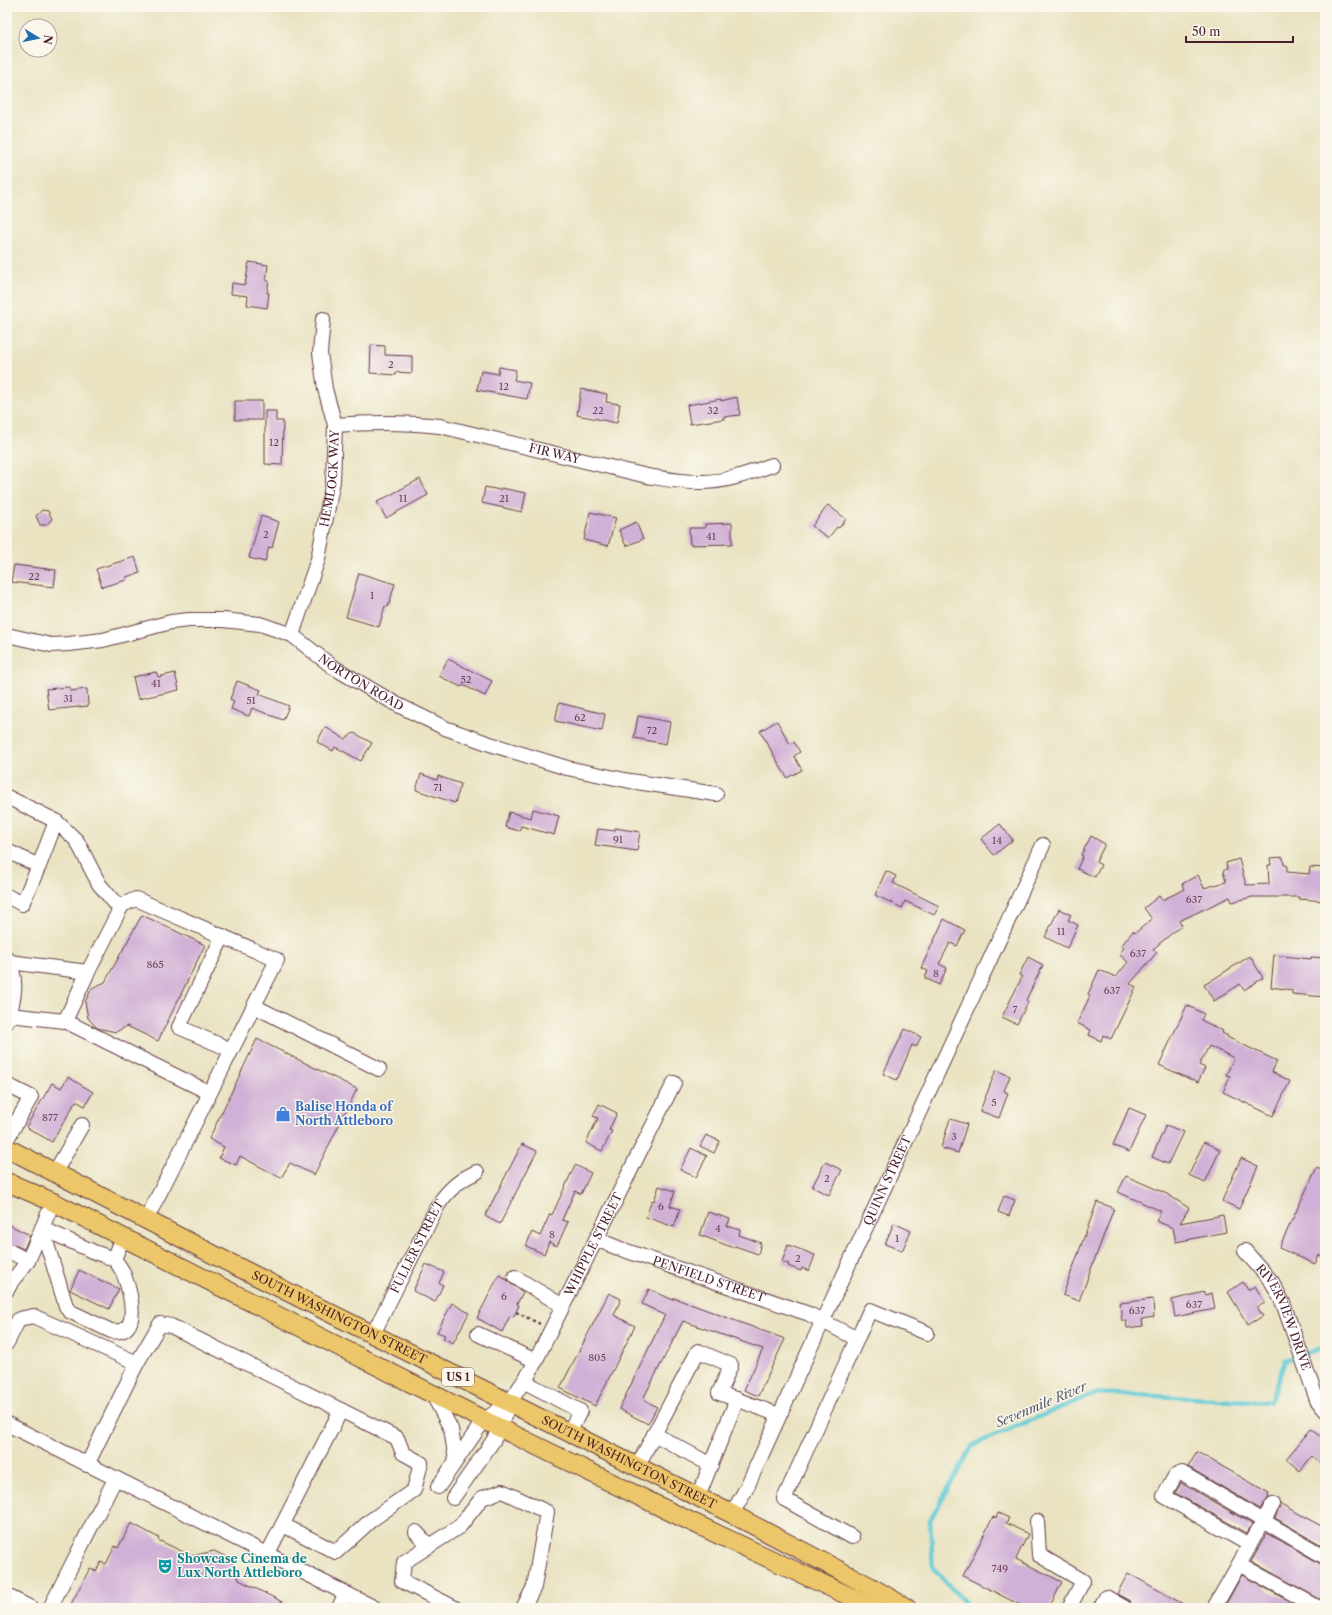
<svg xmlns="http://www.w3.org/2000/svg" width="1332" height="1615" viewBox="0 0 1332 1615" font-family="'Libre Caslon Text',serif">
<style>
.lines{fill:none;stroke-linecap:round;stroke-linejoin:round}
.stream{stroke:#5dc9d5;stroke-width:4.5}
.building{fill:#d0b0d6}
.minor-casing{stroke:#623c42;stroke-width:16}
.major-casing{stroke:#623c42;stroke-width:20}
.path{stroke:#623c42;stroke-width:2.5;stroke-dasharray:3 3;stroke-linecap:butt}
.minor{stroke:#fff;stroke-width:14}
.major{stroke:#ecc669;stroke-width:18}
.labels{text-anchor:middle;stroke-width:3;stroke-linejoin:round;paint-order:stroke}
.number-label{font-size:10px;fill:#6c4356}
.shield{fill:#fbf7ec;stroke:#7f6065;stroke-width:1}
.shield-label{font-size:11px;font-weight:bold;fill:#4a1f2b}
.street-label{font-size:12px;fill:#4a1f2b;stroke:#fbf7ec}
.shop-label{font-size:12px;font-weight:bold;fill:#366cbe;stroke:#fbf7ec;text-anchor:start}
.culture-label{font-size:12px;font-weight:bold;fill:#0d838f;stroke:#fbf7ec;text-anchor:start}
.water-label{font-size:13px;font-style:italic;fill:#515a66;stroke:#fbf7ec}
</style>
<rect width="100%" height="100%" fill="#fbf7ec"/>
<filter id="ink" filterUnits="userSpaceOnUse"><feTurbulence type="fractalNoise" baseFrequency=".025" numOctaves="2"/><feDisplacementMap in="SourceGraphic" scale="8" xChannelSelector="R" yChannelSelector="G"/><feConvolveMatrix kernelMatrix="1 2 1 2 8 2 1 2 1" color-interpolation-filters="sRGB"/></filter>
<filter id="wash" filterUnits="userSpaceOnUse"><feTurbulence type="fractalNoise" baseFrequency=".012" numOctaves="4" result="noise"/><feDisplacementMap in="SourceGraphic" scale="16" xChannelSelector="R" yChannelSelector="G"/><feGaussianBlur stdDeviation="0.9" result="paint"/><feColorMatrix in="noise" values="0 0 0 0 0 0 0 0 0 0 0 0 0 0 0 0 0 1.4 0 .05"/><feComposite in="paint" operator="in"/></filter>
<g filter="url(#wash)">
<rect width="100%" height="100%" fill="#e9e3c2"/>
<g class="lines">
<!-- stream -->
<polyline class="stream" points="967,1608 968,1606 933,1568 930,1520 973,1445 1095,1393 1270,1402 1285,1361 1325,1347"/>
</g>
<g id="blocks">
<!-- building -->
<g class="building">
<polygon points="249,262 268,265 266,281 269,281 267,293 269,293 267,308 247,305 248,296 231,294 232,283 245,285"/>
<polygon points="371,345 385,346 385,355 412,356 412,373 396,372 396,375 370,373"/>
<polygon points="499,367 516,370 514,380 530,383 527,399 477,390 481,371 498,374"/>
<polygon points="581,389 607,394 606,402 620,404 617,423 577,415"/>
<polygon points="737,397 740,415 723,417 724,419 690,424 687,405 721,399 721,401"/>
<rect x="235" y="401" width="27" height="19"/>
<polygon points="265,411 276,411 276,421 283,421 282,465 265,464"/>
<polygon points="420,479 428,495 386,518 377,502"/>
<polygon points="485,487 500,490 501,488 526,493 522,512 482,503"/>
<polygon points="828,505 846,519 839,528 837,527 828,538 812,526"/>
<polygon points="42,510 48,511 52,519 46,525 40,525 36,516"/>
<polygon points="590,512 616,518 608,546 584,540"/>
<polygon points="261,516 279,522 272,548 269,547 265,562 249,558"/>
<polygon points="636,522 643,539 626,546 619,530"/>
<polygon points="732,523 732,544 690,545 689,528 705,528 705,524"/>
<polygon points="135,557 140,573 126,577 126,580 102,587 96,569"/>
<polygon points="14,565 56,570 54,587 11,582"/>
<polygon points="359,573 395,584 388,607 385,606 379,627 346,617"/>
<polygon points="448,659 492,681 485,696 463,685 461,687 439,676"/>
<polygon points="156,672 158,677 175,673 179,690 138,699 133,677"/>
<polygon points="237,681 261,690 259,694 289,706 283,720 252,708 249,716 231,709 234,701 230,699"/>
<polygon points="70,687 70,691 87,689 88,706 49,710 46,689"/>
<polygon points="559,703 605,714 602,731 555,721"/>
<polygon points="638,716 670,722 666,744 634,738"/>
<polygon points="777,721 790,744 794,742 800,752 794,756 802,770 787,778 760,731"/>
<polygon points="325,727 345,739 354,733 372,743 361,761 341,750 335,747 333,751 317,742"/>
<polygon points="421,774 437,780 438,776 461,784 455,803 416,790"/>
<polygon points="533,809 559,816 554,835 521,826 519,831 505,827 509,812 531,818"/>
<polygon points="1000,824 1013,840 994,855 981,839"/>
<polygon points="615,828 640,832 637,851 595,845 598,829 615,831"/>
<polygon points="1091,836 1105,844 1096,862 1101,865 1095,877 1077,869 1083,856 1081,855"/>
<polygon points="1283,857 1284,865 1287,865 1287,872 1309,874 1310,867 1325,868 1325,901 1299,899 1299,897 1252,897 1232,902 1230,897 1179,921 1182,925 1153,949 1157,952 1130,984 1136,987 1111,1039 1103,1035 1101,1041 1089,1035 1091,1030 1077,1023 1090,996 1088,994 1099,970 1116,977 1128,962 1119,954 1124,948 1121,946 1133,931 1135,933 1152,919 1144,908 1159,896 1162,900 1185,889 1182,884 1198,875 1204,888 1226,882 1223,871 1227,869 1226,863 1239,859 1246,885 1269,884 1268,865 1271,865 1270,858"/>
<polygon points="886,871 896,876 893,883 939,906 934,915 905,901 902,908 875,895"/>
<polygon points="1059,909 1071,915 1068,920 1078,925 1067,948 1045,937"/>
<polygon points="142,915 205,945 158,1041 127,1026 116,1032 97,1028 88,1018 85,1002 92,988 105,982"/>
<polygon points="944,919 965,930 957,946 950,943 939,964 947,968 939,985 925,978 928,971 921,968"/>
<polygon points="1274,955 1311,959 1311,957 1325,958 1325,997 1292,994 1292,990 1271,987"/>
<polygon points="1250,956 1263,978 1244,990 1240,984 1214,1001 1204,985"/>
<polygon points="1028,957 1043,965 1026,1000 1028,1002 1017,1024 1002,1017 1022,977 1019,975"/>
<polygon points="1187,1005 1204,1014 1201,1020 1223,1031 1222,1033 1228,1036 1227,1037 1277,1061 1272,1072 1290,1081 1273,1116 1223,1092 1230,1076 1226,1075 1234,1058 1209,1046 1199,1065 1205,1068 1198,1082 1192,1079 1192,1080 1159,1065"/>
<polygon points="905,1029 921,1037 916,1047 912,1045 897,1080 883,1074"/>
<polygon points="257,1039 357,1089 314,1175 290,1163 281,1178 240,1156 236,1165 219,1158 224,1147 209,1139"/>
<polygon points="996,1070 1010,1076 1004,1091 1008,1093 999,1118 980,1111"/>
<polygon points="68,1077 93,1092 85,1106 76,1101 52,1142 26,1127 52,1083 61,1088"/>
<polygon points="599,1104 617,1113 609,1130 612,1131 602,1151 586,1143 598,1118 593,1116"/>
<polygon points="1129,1108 1146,1115 1129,1152 1113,1145"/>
<polygon points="950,1119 967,1124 958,1153 941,1148"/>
<polygon points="1166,1125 1183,1132 1168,1164 1152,1157"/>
<polygon points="706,1135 720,1141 714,1153 700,1146"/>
<polygon points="1204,1142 1220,1150 1205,1183 1189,1175"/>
<polygon points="522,1144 537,1151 500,1224 485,1216"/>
<polygon points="691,1148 707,1156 696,1177 680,1170"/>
<polygon points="1241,1158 1258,1166 1239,1209 1222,1201"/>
<polygon points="825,1162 842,1170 829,1195 812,1187"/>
<polygon points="575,1165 591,1173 581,1194 575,1191 562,1220 568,1222 557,1246 549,1242 544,1254 526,1246 532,1232 540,1236 550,1214 552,1215"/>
<polygon points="1317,1167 1325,1171 1325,1258 1319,1255 1315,1264 1279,1248"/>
<polygon points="1126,1176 1167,1194 1189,1208 1180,1223 1223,1215 1226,1232 1176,1242 1173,1228 1156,1221 1161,1211 1118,1192"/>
<polygon points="659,1186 675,1191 670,1206 680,1209 674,1227 646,1217 652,1200 654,1201"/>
<polygon points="1004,1196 1015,1200 1009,1216 998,1212"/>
<polygon points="1097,1202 1114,1208 1079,1301 1063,1295"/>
<polygon points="708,1212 730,1219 727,1226 740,1230 739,1235 761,1243 758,1254 735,1246 734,1248 700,1235"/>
<polygon points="894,1223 911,1231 902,1251 885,1244"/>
<polygon points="7,1224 30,1235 24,1249 7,1242"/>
<polygon points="788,1245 815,1255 809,1271 802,1268 801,1271 788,1266 789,1264 782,1262"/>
<polygon points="426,1264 444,1272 439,1283 443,1285 435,1302 413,1291"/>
<polygon points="79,1270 119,1289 109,1309 70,1290"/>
<polygon points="499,1275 507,1280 511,1284 523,1292 517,1304 519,1305 516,1312 513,1317 510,1316 502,1332 477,1318"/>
<polygon points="1243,1282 1248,1290 1255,1286 1265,1303 1257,1307 1263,1316 1248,1325 1228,1292"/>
<polygon points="649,1289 673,1300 674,1298 785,1339 758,1396 744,1390 763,1349 683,1321 643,1399 657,1407 648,1424 619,1409 665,1315 642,1304"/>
<polygon points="1204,1292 1205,1295 1212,1293 1215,1309 1175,1317 1172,1300"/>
<polygon points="609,1293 621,1299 614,1315 635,1326 595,1406 560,1388"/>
<polygon points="1153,1299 1154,1317 1142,1319 1143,1326 1127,1328 1126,1321 1122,1321 1120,1303"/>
<polygon points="452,1303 469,1313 453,1343 443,1338 445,1335 437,1332"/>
<polygon points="1311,1429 1325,1439 1325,1467 1312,1456 1300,1471 1286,1459"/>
<polygon points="1197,1452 1269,1493 1268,1496 1269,1496 1260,1509 1188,1467"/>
<polygon points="1181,1483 1252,1524 1247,1533 1175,1493"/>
<polygon points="1281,1504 1325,1528 1325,1547 1275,1518"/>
<polygon points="998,1513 1009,1518 1006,1523 1028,1534 1016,1559 1062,1582 1049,1608 1026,1608 963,1576 993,1517 996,1518"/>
<polygon points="131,1523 159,1538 158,1540 192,1556 214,1551 231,1559 239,1580 294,1608 69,1608 90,1568 96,1571 101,1562 106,1564 115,1546 118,1548"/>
<polygon points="1267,1533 1321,1564 1325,1565 1325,1598 1323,1601 1251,1561"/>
<polygon points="1128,1573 1190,1608 1133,1608 1130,1601 1117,1594"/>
<polygon points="1242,1575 1301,1608 1224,1608"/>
</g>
</g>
</g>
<g filter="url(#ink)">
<use href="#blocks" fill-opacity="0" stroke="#623c42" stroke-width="1"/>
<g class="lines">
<defs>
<g id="minor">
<path id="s1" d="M335 425C371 422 405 422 440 426L647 476C666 479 684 483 703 482 727 482 750 473 772 465"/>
<path id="s2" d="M7 635 51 645 69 644 103 640 171 622 189 620H223L260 624 292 635 333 667 396 704 445 728 490 744 567 768 630 781 716 794"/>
<path id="s3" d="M292 635 318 559 333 481 335 425 325 389 320 353 323 319"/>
<polyline points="7,797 56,821 77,841 99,884 120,909"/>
<polyline points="7,851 39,866 56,821"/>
<polyline points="7,896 22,904 39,866"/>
<polyline points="223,936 179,1027 231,1050"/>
<path d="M7 958C19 978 14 1001 7 1022"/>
<polyline points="10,962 88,972"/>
<polyline points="254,1006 379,1069"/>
<polyline points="9,1015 65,1021"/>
<polyline points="7,1085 31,1097 7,1139"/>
<polyline points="55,1172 82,1125"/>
<polyline points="146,1220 277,960 136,899 122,905 88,972 65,1021 210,1093"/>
<path d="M42 1228 66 1306 69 1311 111 1331C143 1337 130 1291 124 1275 122 1269 118 1264 114 1259"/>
<polyline points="42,1228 94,1252 114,1259 123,1238"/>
<path id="s4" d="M596 1239 618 1248 809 1314 857 1339 870 1310 927 1333"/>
<polyline points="7,1250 28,1261"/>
<path id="s5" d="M1245 1251 1272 1282 1283 1303 1317 1400 1325 1410"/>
<polyline points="515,1277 563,1306"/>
<polyline points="7,1290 12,1281 28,1261 53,1202"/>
<path id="s6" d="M373 1334 438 1205C448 1190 460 1179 477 1172"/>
<polyline points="478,1334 536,1361"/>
<polyline points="7,1343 19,1319 33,1316 137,1363 160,1324 171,1326 397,1438 403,1453 421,1463 414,1490 370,1521 336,1552 283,1525"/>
<polyline points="525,1382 580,1411 569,1433"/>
<polyline points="432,1393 451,1429 456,1460"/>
<path id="s7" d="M509 1403 530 1372 674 1083"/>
<polyline points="7,1424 375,1608"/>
<polyline points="654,1434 711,1465"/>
<polyline points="87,1465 137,1363"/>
<polyline points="637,1467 698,1351 731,1365 719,1393 779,1415"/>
<polyline points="438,1487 484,1420 509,1403 500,1428 493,1441 453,1498"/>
<polyline points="698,1497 737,1399"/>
<path id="s8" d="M732 1514 746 1489 823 1320 1043 845"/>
<polyline points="1037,1521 1039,1555 1083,1581 1069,1608"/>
<polyline points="416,1532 429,1546 460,1526 482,1498 502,1491 547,1512 534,1587 523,1608"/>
<polyline points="852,1537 784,1499 857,1339"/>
<polyline points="1250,1545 1164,1496 1175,1476 1182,1473 1325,1557"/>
<polyline points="429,1546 404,1562 402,1581 455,1608"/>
<polyline points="267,1555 341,1410"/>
<polyline points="1239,1564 1319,1608"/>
<polyline points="7,1596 31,1608"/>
<polyline points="50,1608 115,1479"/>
<polyline points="339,1608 345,1594"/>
<polyline points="1100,1608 1106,1597 1125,1608"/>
<polyline points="1214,1608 1273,1504"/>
</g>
<g id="major">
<path id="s9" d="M7 1148 226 1261 732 1514 873 1588 907 1608"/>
<polyline points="7,1182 53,1202 484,1420 679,1516 874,1608"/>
</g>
</defs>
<!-- minor casing -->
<use href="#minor" class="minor-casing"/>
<!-- major casing -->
<use href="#major" class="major-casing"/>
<!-- path -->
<polyline class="path" points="516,1312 540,1324"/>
<!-- minor -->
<use href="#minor" class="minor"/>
<!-- major -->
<use href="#major" class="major"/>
</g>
</g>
<!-- icons -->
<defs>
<symbol id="shop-bare" viewBox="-9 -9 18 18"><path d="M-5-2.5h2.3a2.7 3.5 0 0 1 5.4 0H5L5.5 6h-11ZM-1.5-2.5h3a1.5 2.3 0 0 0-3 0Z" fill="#3f7fe0" stroke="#fbf7ec" stroke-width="2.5" paint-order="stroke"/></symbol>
<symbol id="theatre-bare" viewBox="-9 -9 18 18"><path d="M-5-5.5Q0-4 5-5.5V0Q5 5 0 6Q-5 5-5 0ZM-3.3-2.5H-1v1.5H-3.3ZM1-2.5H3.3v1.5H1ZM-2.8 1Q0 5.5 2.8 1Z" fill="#0f9aa8" stroke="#fbf7ec" stroke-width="2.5" paint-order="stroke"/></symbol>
</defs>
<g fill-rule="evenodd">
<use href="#shop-bare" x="272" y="1103" width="22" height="22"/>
<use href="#theatre-bare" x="154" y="1555" width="22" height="22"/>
</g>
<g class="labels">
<!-- number labels -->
<g class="number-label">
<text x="391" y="368">2</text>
<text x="504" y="390">12</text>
<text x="598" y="414">22</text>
<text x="713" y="414">32</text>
<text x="274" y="446">12</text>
<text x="403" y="502">11</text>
<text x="504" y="502">21</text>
<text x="266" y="538">2</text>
<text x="711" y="540">41</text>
<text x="34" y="580">22</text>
<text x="372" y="599">1</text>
<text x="466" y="683">52</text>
<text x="156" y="687">41</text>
<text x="68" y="702">31</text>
<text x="251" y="704">51</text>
<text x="580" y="721">62</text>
<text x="652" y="734">72</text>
<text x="438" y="791">71</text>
<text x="618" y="843">91</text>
<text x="997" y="844">14</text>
<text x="1194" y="903">637</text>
<text x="1061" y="935">11</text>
<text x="1138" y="957">637</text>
<text x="155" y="968">865</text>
<text x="936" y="977">8</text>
<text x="1112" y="994">637</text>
<text x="1015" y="1013">7</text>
<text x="994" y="1106">5</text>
<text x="50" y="1121">877</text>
<text x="954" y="1140">3</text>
<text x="827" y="1182">2</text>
<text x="661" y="1210">6</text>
<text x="718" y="1232">4</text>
<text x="552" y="1238">8</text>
<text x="897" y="1242">1</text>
<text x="798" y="1262">2</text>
<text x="504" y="1300">6</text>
<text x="1194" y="1308">637</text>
<text x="1137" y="1314">637</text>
<text x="597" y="1361">805</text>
<text x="1000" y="1572">749</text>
</g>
<!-- shield labels -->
<rect class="shield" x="442" y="1368" width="32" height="18" rx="3"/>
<g class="shield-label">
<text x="458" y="1381">US 1</text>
</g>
<!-- street labels -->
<g class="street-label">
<text dy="4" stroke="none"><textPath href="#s1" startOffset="223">FIR WAY</textPath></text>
<text dy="4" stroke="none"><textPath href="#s3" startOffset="162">HEMLOCK WAY</textPath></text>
<text dy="4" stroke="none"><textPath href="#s2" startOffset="375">NORTON ROAD</textPath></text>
<text dy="4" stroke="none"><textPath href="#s8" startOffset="368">QUINN STREET</textPath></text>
<text dy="4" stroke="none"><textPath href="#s7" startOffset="180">WHIPPLE STREET</textPath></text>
<text dy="4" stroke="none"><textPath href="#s6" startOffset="98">FULLER STREET</textPath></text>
<text dy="4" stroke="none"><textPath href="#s4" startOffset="120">PENFIELD STREET</textPath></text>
<text dy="4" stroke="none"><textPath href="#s9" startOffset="373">SOUTH WASHINGTON STREET</textPath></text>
<text dy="4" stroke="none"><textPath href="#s5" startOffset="78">RIVERVIEW DRIVE</textPath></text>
<text dy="4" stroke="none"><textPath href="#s9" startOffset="697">SOUTH WASHINGTON STREET</textPath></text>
</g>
<!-- shop labels -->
<g class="shop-label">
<text x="295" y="1111">Balise Honda of<tspan x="295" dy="14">North Attleboro</tspan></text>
</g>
<!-- culture labels -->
<g class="culture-label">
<text x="177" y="1563">Showcase Cinema de<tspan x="177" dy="14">Lux North Attleboro</tspan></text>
</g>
<!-- water labels -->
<g class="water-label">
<text transform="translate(1041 1404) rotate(-23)" y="5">Sevenmile River</text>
</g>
</g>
<!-- margin -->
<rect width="1332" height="1615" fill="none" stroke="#fbf7ec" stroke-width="24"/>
<!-- north arrow -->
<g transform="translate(38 38) rotate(100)"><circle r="19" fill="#fbf7ec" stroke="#b4a19f"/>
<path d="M0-3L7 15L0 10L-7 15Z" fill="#1f6fb2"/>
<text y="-6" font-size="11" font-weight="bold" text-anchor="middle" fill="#4a1f2b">N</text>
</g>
<!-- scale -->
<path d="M1186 36v6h107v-6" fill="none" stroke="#4a1f2b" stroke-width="2"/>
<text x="1192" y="36" font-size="12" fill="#4a1f2b" stroke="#fbf7ec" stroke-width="3" paint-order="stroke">50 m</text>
</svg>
